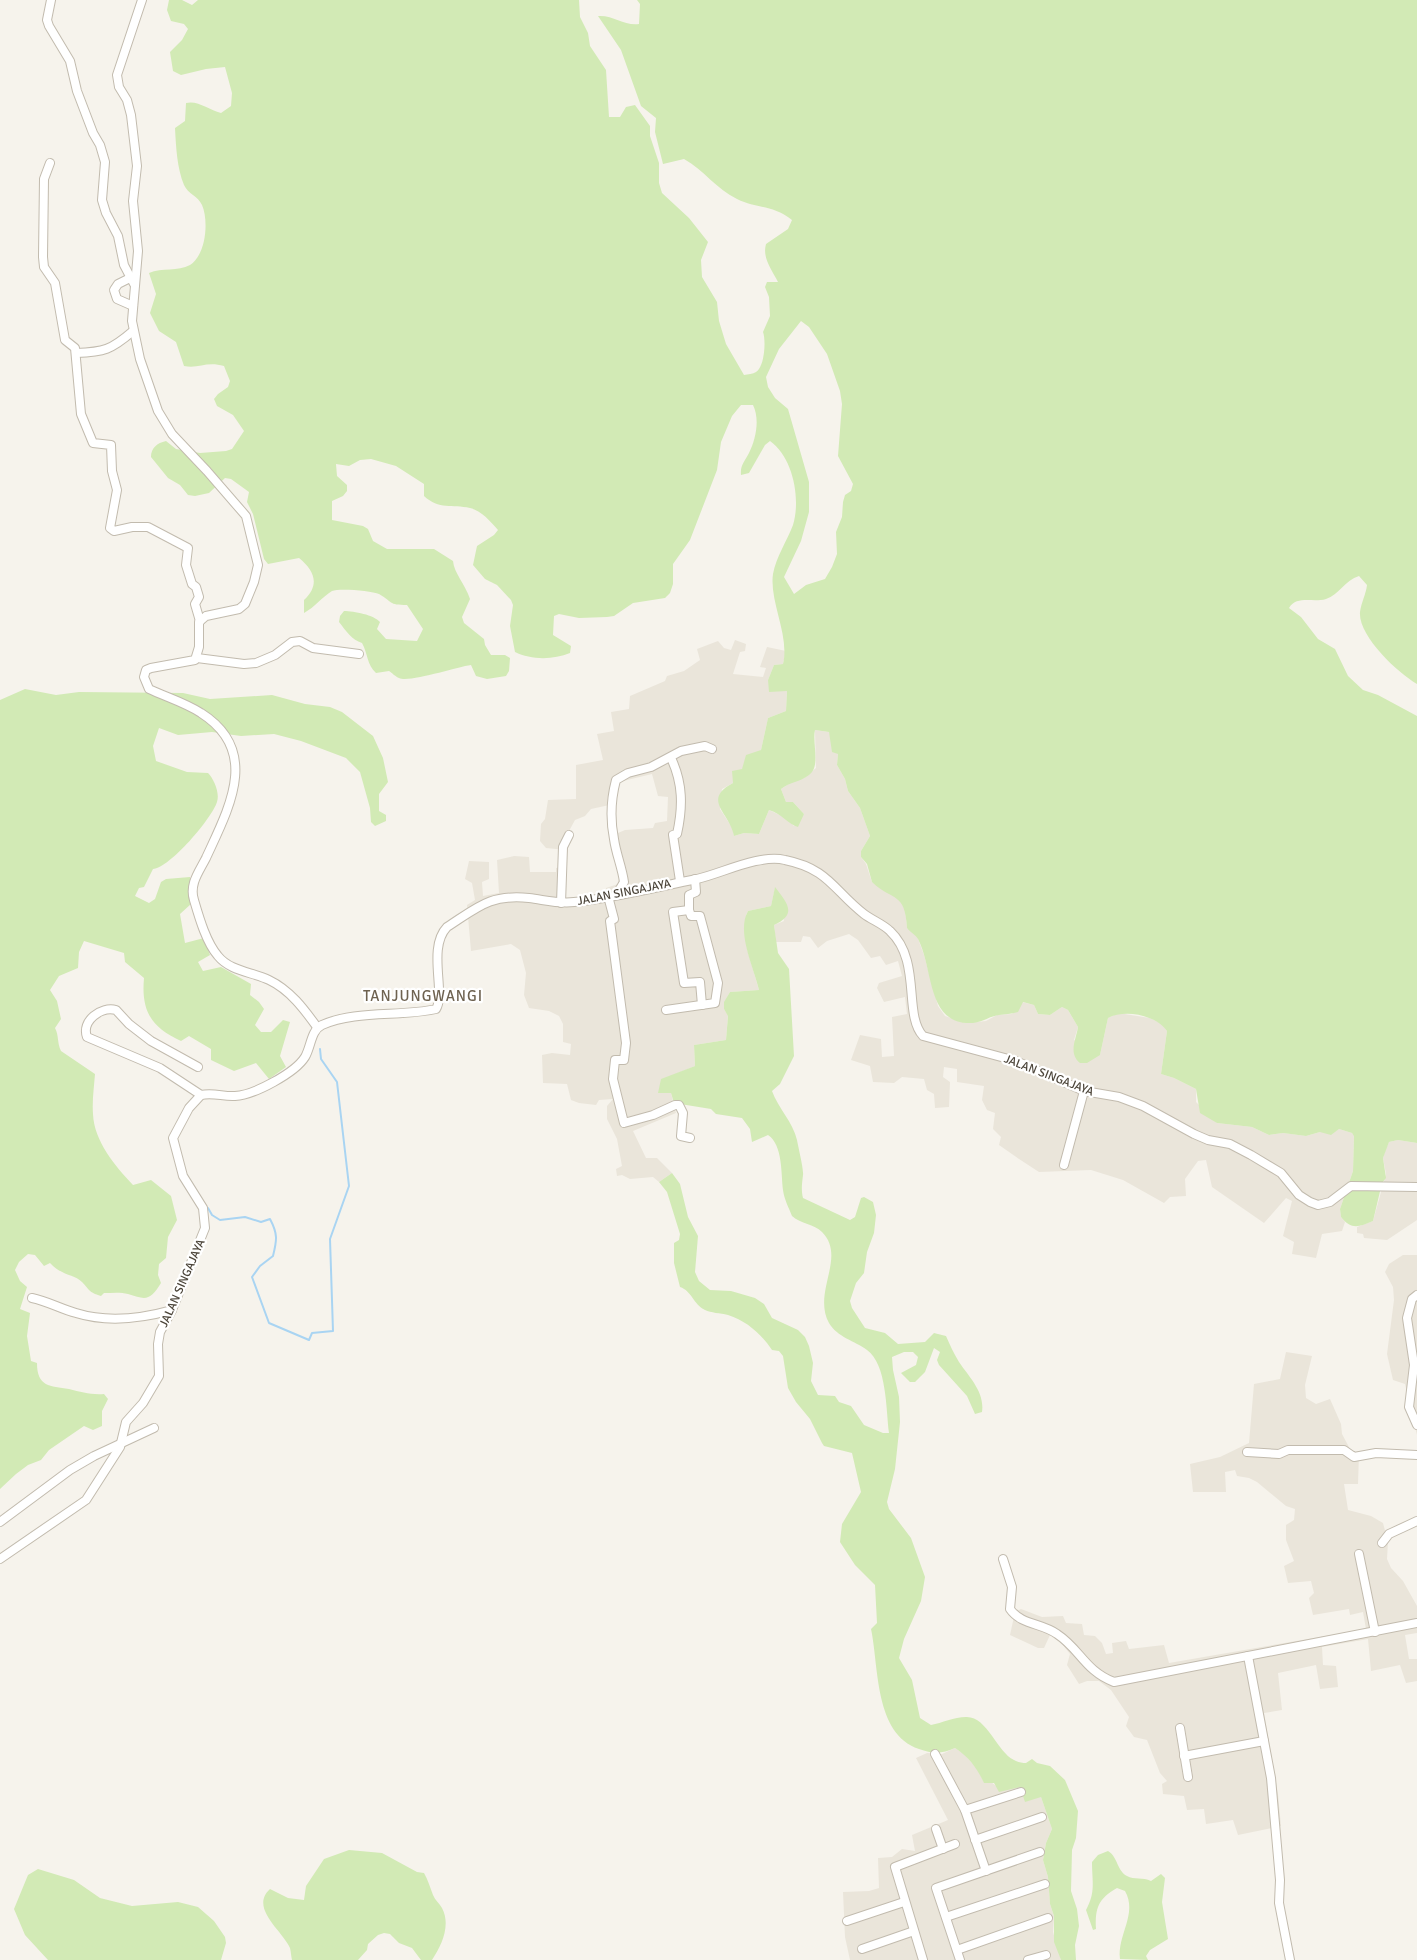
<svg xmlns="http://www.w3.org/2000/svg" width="1417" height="1960" viewBox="0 0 1417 1960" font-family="Signika,sans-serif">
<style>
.residential{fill:#eae5da}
.green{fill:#d2eab5;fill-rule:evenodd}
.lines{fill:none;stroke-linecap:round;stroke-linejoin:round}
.stream{stroke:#a9d4f2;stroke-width:2}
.minor-casing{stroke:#c2bbae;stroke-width:10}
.minor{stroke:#fff;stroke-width:8}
.labels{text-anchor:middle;stroke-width:4.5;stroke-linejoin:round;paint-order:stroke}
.street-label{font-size:12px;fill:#4b4439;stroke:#fff}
.quarter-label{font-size:15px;letter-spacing:1px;fill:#6e6250;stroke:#fff}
</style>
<rect width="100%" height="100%" fill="#f6f3ec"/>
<!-- residential -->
<g class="residential">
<polygon points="735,640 746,644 745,651 740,652 733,674 763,677 766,668 760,667 767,647 786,651 783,664 774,665 768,680 787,691 786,711 768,718 761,750 742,769 733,783 722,789 720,809 733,829 734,836 744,833 759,834 769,810 786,818 794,826 804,814 793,802 786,802 781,789 795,780 804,778 816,768 815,730 829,732 838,754 837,765 845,779 848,791 860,808 870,836 861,851 861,857 866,864 872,882 898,898 905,907 907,928 917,936 924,955 938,1006 945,1016 966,1023 986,1021 997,1015 1012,1014 1022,1002 1034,1005 1038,1014 1050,1015 1062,1007 1068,1010 1078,1027 1074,1040 1100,1055 1108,1018 1118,1013 1150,1018 1162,1024 1167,1031 1161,1074 1174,1078 1196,1089 1196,1102 1217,1123 1252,1127 1269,1135 1283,1133 1306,1136 1320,1132 1333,1132 1339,1129 1352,1133 1354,1135 1353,1171 1340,1209 1341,1217 1345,1222 1342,1231 1322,1234 1316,1258 1292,1254 1294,1242 1283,1236 1292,1201 1286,1198 1264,1223 1212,1187 1206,1160 1198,1161 1185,1179 1186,1196 1170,1197 1164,1203 1123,1180 1091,1170 1039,1172 1019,1159 999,1145 1001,1137 993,1129 995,1113 987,1110 982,1100 984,1086 957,1082 957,1069 944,1067 943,1077 950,1082 949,1107 935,1108 934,1094 927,1090 924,1079 902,1077 894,1083 873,1082 870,1066 851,1060 860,1035 881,1039 882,1057 894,1056 892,1017 907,1014 905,997 884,1002 877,988 879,983 902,976 898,961 886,965 880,956 871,958 858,940 849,934 827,941 818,948 810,937 803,936 801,942 776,942 774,925 784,921 775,888 771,906 748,911 746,915 747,949 759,990 730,992 724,1003 724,1009 728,1015 726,1040 694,1045 695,1066 661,1080 671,1093 676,1113 633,1131 646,1158 657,1158 672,1173 659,1182 653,1177 630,1179 622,1175 617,1176 616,1169 622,1166 617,1139 607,1119 607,1106 613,1099 599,1100 596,1105 579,1103 571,1100 567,1084 543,1083 542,1055 552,1053 570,1055 571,1044 563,1042 563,1024 559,1016 549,1011 529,1008 524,995 526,973 520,950 511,944 471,951 467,905 475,900 472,883 465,879 469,861 489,862 489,879 482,882 483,896 499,893 497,860 514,856 529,857 530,872 556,872 556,868 564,867 563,899 606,893 606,888 618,884 619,875 611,836 625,830 653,828 655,823 667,821 668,797 658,796 652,774 619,782 614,804 591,809 585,816 575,820 569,831 566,850 546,848 540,841 541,824 545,819 548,800 576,799 576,765 603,760 597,734 614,731 611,712 629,709 630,696 665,681 667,676 684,671 700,660 697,649 718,641 724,648 731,650"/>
<polygon points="1398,1140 1417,1143 1417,1220 1387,1240 1364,1238 1363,1234 1357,1233 1357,1227 1373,1221 1386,1174 1383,1158 1385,1151 1389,1142"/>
<polygon points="1403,1255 1417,1255 1417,1435 1405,1384 1393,1380 1387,1354 1394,1300 1393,1287 1385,1272 1389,1264"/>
<polygon points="1286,1352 1312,1356 1305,1385 1306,1398 1316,1404 1330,1399 1341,1424 1342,1434 1350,1449 1359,1454 1358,1484 1344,1484 1348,1510 1371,1516 1383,1523 1388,1542 1387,1559 1391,1568 1403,1581 1417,1606 1417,1633 1405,1635 1409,1659 1417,1659 1417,1681 1406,1683 1400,1665 1371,1671 1368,1639 1322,1647 1323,1665 1336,1666 1338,1687 1320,1689 1316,1665 1278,1673 1282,1710 1264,1713 1278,1794 1281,1826 1238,1835 1233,1820 1206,1824 1204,1809 1187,1810 1184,1796 1163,1794 1162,1784 1167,1781 1160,1773 1147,1740 1134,1737 1126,1726 1129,1717 1111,1690 1099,1681 1087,1681 1079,1684 1067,1665 1070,1654 1059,1640 1050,1635 1044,1648 1038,1648 1010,1635 1015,1612 1021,1609 1042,1617 1063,1616 1066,1623 1082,1624 1084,1635 1095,1636 1102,1643 1106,1654 1113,1653 1112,1643 1126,1641 1129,1649 1164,1645 1169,1663 1366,1629 1363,1612 1350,1615 1349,1609 1313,1615 1309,1598 1314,1593 1311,1581 1288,1583 1284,1566 1294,1561 1286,1540 1286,1525 1294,1520 1295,1509 1286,1506 1257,1482 1249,1478 1237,1476 1235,1470 1225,1472 1226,1492 1193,1492 1190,1464 1220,1457 1249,1443 1254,1384 1280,1379"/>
<polygon points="955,1748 964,1754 977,1768 984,1782 991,1782 996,1786 1020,1787 1041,1797 1052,1829 1046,1843 1043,1860 1048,1877 1050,1904 1054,1916 1053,1932 1061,1960 850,1960 845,1937 843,1892 869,1891 879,1888 878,1858 892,1857 902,1849 915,1851 912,1835 948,1820 916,1758 927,1753 942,1754"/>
</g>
<!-- green -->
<g class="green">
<path d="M169 0H182L192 5 198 0H579L580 17 588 33 590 46 606 70 609 117H620L626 107 635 105 650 126V136L659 163V183L662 193 689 218 708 242 701 260 702 277 717 302 719 321 726 344 744 375C748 374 753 374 756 372 765 366 766 340 763 332L770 316 769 297 765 287 767 282H778C772 270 762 258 766 244L788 229 792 220C772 204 757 209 737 199 716 189 704 170 684 159L663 164 655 132 656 118 641 106 621 50 598 16C614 15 624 26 639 24L640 4 637 0H1417V684C1398 673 1358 636 1360 612 1361 603 1366 594 1367 585L1359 576C1345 580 1339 595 1326 599 1313 603 1297 595 1289 608L1301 617 1318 639 1335 649 1348 676 1363 690 1378 695 1417 716V1143L1398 1140 1389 1142 1383 1158 1386 1178 1382 1183 1373 1221C1359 1227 1351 1230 1341 1217L1340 1209 1353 1171 1354 1136 1352 1133 1339 1129 1331 1135 1320 1132 1306 1136 1283 1133 1269 1135 1252 1127 1217 1123 1200 1113 1196 1089 1174 1078 1161 1074 1167 1031C1156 1015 1125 1009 1108 1018L1100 1055 1087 1063H1080C1068 1053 1076 1040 1078 1027L1068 1010 1062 1007 1050 1015 1038 1014 1034 1005 1023 1002 1018 1012C1011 1014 1005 1014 999 1015 990 1016 983 1022 973 1023 926 1026 934 969 918 939 915 934 910 932 907 928 905 891 893 902 872 882L867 864 861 857V851L870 836 860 808 848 791 845 779 837 765 838 754 832 752 829 732 815 730C812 743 821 767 809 775 800 782 790 782 781 789L786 802H793L804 814 798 827C789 825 782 814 769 810L759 834 744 833 734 836C730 813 701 800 733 783L732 771 742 769 746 755 761 750 768 718 786 711 787 691 769 692 768 680 774 665 783 664C790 636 769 601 773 574 776 557 787 541 793 525 801 499 793 457 770 441L765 445 749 473 741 475C740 465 745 461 749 453 756 439 760 419 753 405H741L732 416 721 442 717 470 690 540 673 564V584L670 593 665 598 633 603 614 616 607 617 579 618 559 614 554 616 553 635 571 646 570 653C553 660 531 660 515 652L510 626 513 605 511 600 497 585 485 579 473 565 477 546 494 535 498 530C490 521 482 511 470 508 452 504 439 510 424 496V484L396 466 371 459 360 460 349 466 336 464 337 476 347 485V491L343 496 332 501V520L363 526 368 529 373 541 387 549H434L453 561C454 573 465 584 470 599L462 617 464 623 484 639 485 645 491 655H505L510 658 509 671 506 676 487 679 476 676 471 665C456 667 409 683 399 678 396 677 392 673 389 671L376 673C367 665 368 654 362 643 352 640 346 631 339 622L340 616 344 611C354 611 374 615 380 622L377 629 386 639 417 641 423 629 407 605C388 605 393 602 379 594 372 591 340 588 332 591 322 597 315 607 304 613V600C320 585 315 571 299 558L268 564 264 559 253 514 247 502 249 492 231 479 225 478 209 493 195 496 188 495 180 485 168 478 151 457C151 448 157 443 166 441L176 449 200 453 226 451 232 449 244 431 233 415 217 406 214 399 218 394 228 387 230 381 224 366C206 361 199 369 184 366L176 342 159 331 150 313 156 294 149 273C162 267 178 272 190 265 206 255 209 221 202 205 198 196 188 194 184 185 177 168 176 147 175 128L185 121 186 103C198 100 209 110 221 113L231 106 232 93 225 67 206 69 181 75 173 71 170 52 182 40 188 29 184 24 171 21 167 10ZM801 321 809 327 827 354 840 391 842 404 838 456 853 484 851 491 845 495 843 502 842 517 836 532 837 554 832 567 825 579 806 585 794 594 784 577 801 541 809 512V482L788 409 775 398 768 387 766 377 779 349Z"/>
<path d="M25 689 56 695 79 692 183 693 210 699 272 695 305 704 330 707 342 712 373 736 383 758 388 782 379 794V811L386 815V821L375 826 371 822 370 808 360 772 346 758 301 741 274 734 241 736 212 732 178 735 159 728 153 746 156 761 187 772 208 773C214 779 220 793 217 802 212 818 170 868 153 869L144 887 139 888 135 896 149 903 155 899 161 882 166 879 190 877 191 904 180 914 185 943 204 938 210 955 198 962 203 971 221 967 251 984 250 995 259 1002 264 1009 255 1025 261 1032H271L283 1020 290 1022 280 1056 286 1067 269 1079 256 1063 234 1071 211 1060V1049L189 1036 181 1041C151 1027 141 1011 144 978L125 962 124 953 84 941 79 952 78 968 59 976 50 990 57 1001 61 1019 55 1028C59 1035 57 1043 61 1051L95 1074C94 1087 92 1101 93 1114 94 1141 115 1166 133 1185L151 1180 171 1196 177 1220 168 1237 166 1258 159 1264 158 1275 161 1283C150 1301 146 1300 128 1294 121 1292 112 1293 104 1293L101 1296C88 1292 90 1290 82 1282 74 1274 62 1276 50 1263L44 1266 35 1255 28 1254 19 1262 15 1270 20 1281 27 1287 20 1309 30 1313 27 1336 31 1361 37 1363C37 1387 50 1386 69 1389 81 1392 91 1395 104 1394L108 1399 102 1411V1426L93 1430 84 1426 49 1450 41 1460 28 1465 16 1474 0 1489V700Z"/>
<path d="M775 887C787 903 798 914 774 925L778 953 789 969 794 1056 780 1084 772 1091C778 1108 793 1122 797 1140 798 1146 804 1170 803 1175 802 1184 801 1189 803 1198L850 1220 855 1217 861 1198 864 1197 873 1202 876 1215 874 1233 867 1252 864 1273 856 1283 850 1301 852 1308 865 1328 885 1333 898 1344 925 1342 934 1333 946 1336C950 1345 954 1354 959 1362 969 1377 985 1392 982 1412L975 1414 967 1396 939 1365 937 1360 940 1352 934 1348 925 1372 915 1382H910L901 1373 916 1365 918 1357 913 1352H904L892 1357 893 1370 899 1397 900 1422 895 1469 887 1502 889 1509 911 1538 925 1577 921 1601 904 1639 899 1658 912 1680 920 1718 931 1725C942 1723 954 1717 966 1717 987 1716 997 1752 1014 1760 1018 1762 1022 1763 1026 1763L1032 1759 1037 1763 1050 1766 1065 1780 1078 1811 1076 1838 1072 1850 1071 1891 1077 1909 1079 1926 1075 1945 1076 1960H1061L1054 1942V1916L1050 1904 1048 1877 1043 1860 1046 1843 1052 1829 1041 1797 1025 1802 1020 1787 999 1792 994 1783H984C977 1768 969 1757 955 1748 942 1754 933 1754 919 1749 874 1734 879 1666 871 1629L877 1623 875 1585 855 1565 840 1542 842 1524 861 1492 852 1453 824 1446 822 1443 810 1419 796 1402 788 1388 783 1356 779 1351 772 1350C761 1334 747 1321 728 1315 720 1313 711 1313 705 1310 693 1304 692 1291 680 1287L674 1263V1243L679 1240 680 1234 667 1192 659 1182 672 1173 680 1184 688 1217 698 1236 695 1272 699 1281 710 1290 731 1291 755 1298 764 1304 772 1318 798 1330 805 1337 809 1346 813 1363 811 1381 818 1395 835 1396 839 1402 851 1406 864 1425 883 1433H889C886 1410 887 1364 867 1350 855 1341 837 1337 829 1323 812 1292 847 1257 822 1232 814 1224 801 1224 792 1216 789 1208 784 1199 783 1190 781 1174 783 1145 768 1135L752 1142 750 1129 742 1118 716 1114 711 1109 674 1103 671 1093H658L661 1079 695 1066 694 1045 726 1040 728 1016 724 1009V1002L730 992 759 990C754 968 736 932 748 911L771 906Z"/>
<path d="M349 1850 382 1853 417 1872 424 1873C428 1880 430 1887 433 1895 435 1900 439 1903 442 1908 451 1925 442 1945 432 1960H421L412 1948 399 1943 390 1934 384 1933 378 1935 368 1944 367 1950 358 1960H292C291 1956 291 1952 290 1948 283 1931 249 1908 270 1889L288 1898 304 1900 306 1886 324 1859Z"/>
<path d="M1108 1851C1118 1857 1117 1871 1127 1876 1134 1880 1143 1877 1151 1881L1161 1874 1165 1878 1162 1902 1168 1939 1150 1950 1146 1956 1148 1960 1120 1959C1117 1935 1138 1914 1125 1891L1117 1888C1098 1899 1095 1908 1096 1929L1093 1930 1086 1910C1096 1892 1092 1882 1092 1862L1098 1855Z"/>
<polygon points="38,1869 74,1880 100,1898 132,1906 178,1902 198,1907 214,1921 225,1937 226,1943 221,1960 48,1960 25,1935 14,1909 28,1875"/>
</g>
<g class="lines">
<!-- stream -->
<path class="stream" d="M208 1208 212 1215 220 1220 245 1217 261 1222 270 1219C278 1234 277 1240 273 1256L260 1266 252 1277 269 1323 309 1340 312 1333 333 1331 330 1239 349 1186 337 1082 321 1059 320 1049"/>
<defs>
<g id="minor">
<polyline points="51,0 47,20 49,26 70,61 77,91 93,133 100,145 105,162 102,200 106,213 118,236 124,265 134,284"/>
<path d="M142 0 117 75 119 87 127 100 131 115 137 166 133 201 138 251 132 321 140 359 158 411 172 434 207 471 246 516 258 565 254 582 245 604 239 609 206 616 199 622V647L195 660 151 668 146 670 144 677 149 689C166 697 186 703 201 713 261 751 229 808 206 858 199 872 189 884 194 900 199 917 206 942 218 956 230 971 252 972 269 980 290 990 304 1009 317 1027"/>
<polyline points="50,163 44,179 43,257 44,267 55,283 65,340 75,348 81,414 93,443 111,445 112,471 117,490 110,528 114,531 132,527 148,527 188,548 186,565 192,584 196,587 199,597 195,604 200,621"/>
<polyline points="130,278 118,284 114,290 117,299 133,306"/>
<path d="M76 353C104 352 111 350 133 331"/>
<polyline points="197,658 244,664 256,663 275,655 292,642 300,641 313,648 359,654"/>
<path d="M671 758C683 783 683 807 677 834L673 835 680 881"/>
<path d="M617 894 624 882C622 867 616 854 614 839 610 819 611 799 616 780L628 773 651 767 681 751 705 746 712 749"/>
<polyline points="608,896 614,919 610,921 626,1043 624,1060 615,1060 613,1079 624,1123 653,1115 675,1105 679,1105 683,1113 681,1136 690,1138"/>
<polyline points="561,903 563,847 569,835"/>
<polyline points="689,910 673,912 684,983 700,982 702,1005"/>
<polyline points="666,1010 715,1003 718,983 700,916 691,916 689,910 689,895 696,892 695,879"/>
<path d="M198 1067 151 1041 129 1024 116 1010C101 1006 81 1021 87 1037L160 1068 201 1095"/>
<polyline points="1064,1165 1084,1091"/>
<polyline points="1417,1295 1412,1299 1407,1318 1414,1365 1409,1407 1417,1425"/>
<path d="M32 1298C47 1301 61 1309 76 1313 108 1323 140 1319 172 1310"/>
<polyline points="1247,1452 1279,1454 1288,1450 1344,1450 1354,1457 1376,1453 1417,1455"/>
<polyline points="0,1522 70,1470 94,1456 154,1428"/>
<polyline points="1382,1543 1389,1534 1417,1521"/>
<polyline points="1359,1554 1375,1632"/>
<path d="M0 1559 86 1500 120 1447 126 1422 143 1403 159 1376 158 1344 160 1332 172 1310 205 1228 203 1208 183 1176 173 1138 189 1108 201 1095C213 1092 224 1097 235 1096 254 1095 295 1073 305 1057 311 1047 311 1030 322 1025 355 1010 401 1017 436 1009 446 993 427 948 447 927 478 907 490 894 529 898 545 900 558 904 574 902 615 898 657 887 697 879 723 873 759 854 785 860 829 869 833 890 864 914 872 920 883 924 890 931 922 961 903 1014 923 1036L1016 1061 1084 1091 1119 1097 1143 1106 1194 1134 1208 1140 1230 1144 1251 1155 1281 1173 1299 1195 1310 1202 1318 1205 1330 1202 1351 1186 1417 1187"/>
<path d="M1003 1559 1012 1587 1010 1609C1021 1625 1042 1623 1057 1634 1080 1649 1085 1671 1114 1682L1417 1623"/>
<polyline points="1248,1656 1271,1778 1280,1880 1279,1903 1290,1960"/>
<polyline points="1180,1728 1188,1777"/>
<polyline points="935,1754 965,1810"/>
<polyline points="1184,1756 1264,1741"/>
<polyline points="936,1829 943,1849"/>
<polyline points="975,1840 1042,1817"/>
<polyline points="986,1871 965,1810 1021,1792"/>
<polyline points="946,1917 1045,1884"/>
<polyline points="847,1921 904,1902"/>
<polyline points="862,1949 914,1931"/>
<polyline points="957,1950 1048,1918"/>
<polyline points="923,1960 895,1867 955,1844"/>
<polyline points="960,1960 936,1888 1040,1852"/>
<polyline points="1028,1960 1046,1955"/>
</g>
</defs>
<!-- minor casing -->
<use href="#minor" class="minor-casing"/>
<!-- minor -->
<use href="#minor" class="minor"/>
</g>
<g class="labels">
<!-- street labels -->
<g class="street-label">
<text transform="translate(624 892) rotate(-11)" y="4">JALAN SINGAJAYA</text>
<text transform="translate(1049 1075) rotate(21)" y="4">JALAN SINGAJAYA</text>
<text transform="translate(182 1283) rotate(-66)" y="4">JALAN SINGAJAYA</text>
</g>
<!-- quarter labels -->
<g class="quarter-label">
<text x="423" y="1001">TANJUNGWANGI</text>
</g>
</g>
</svg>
